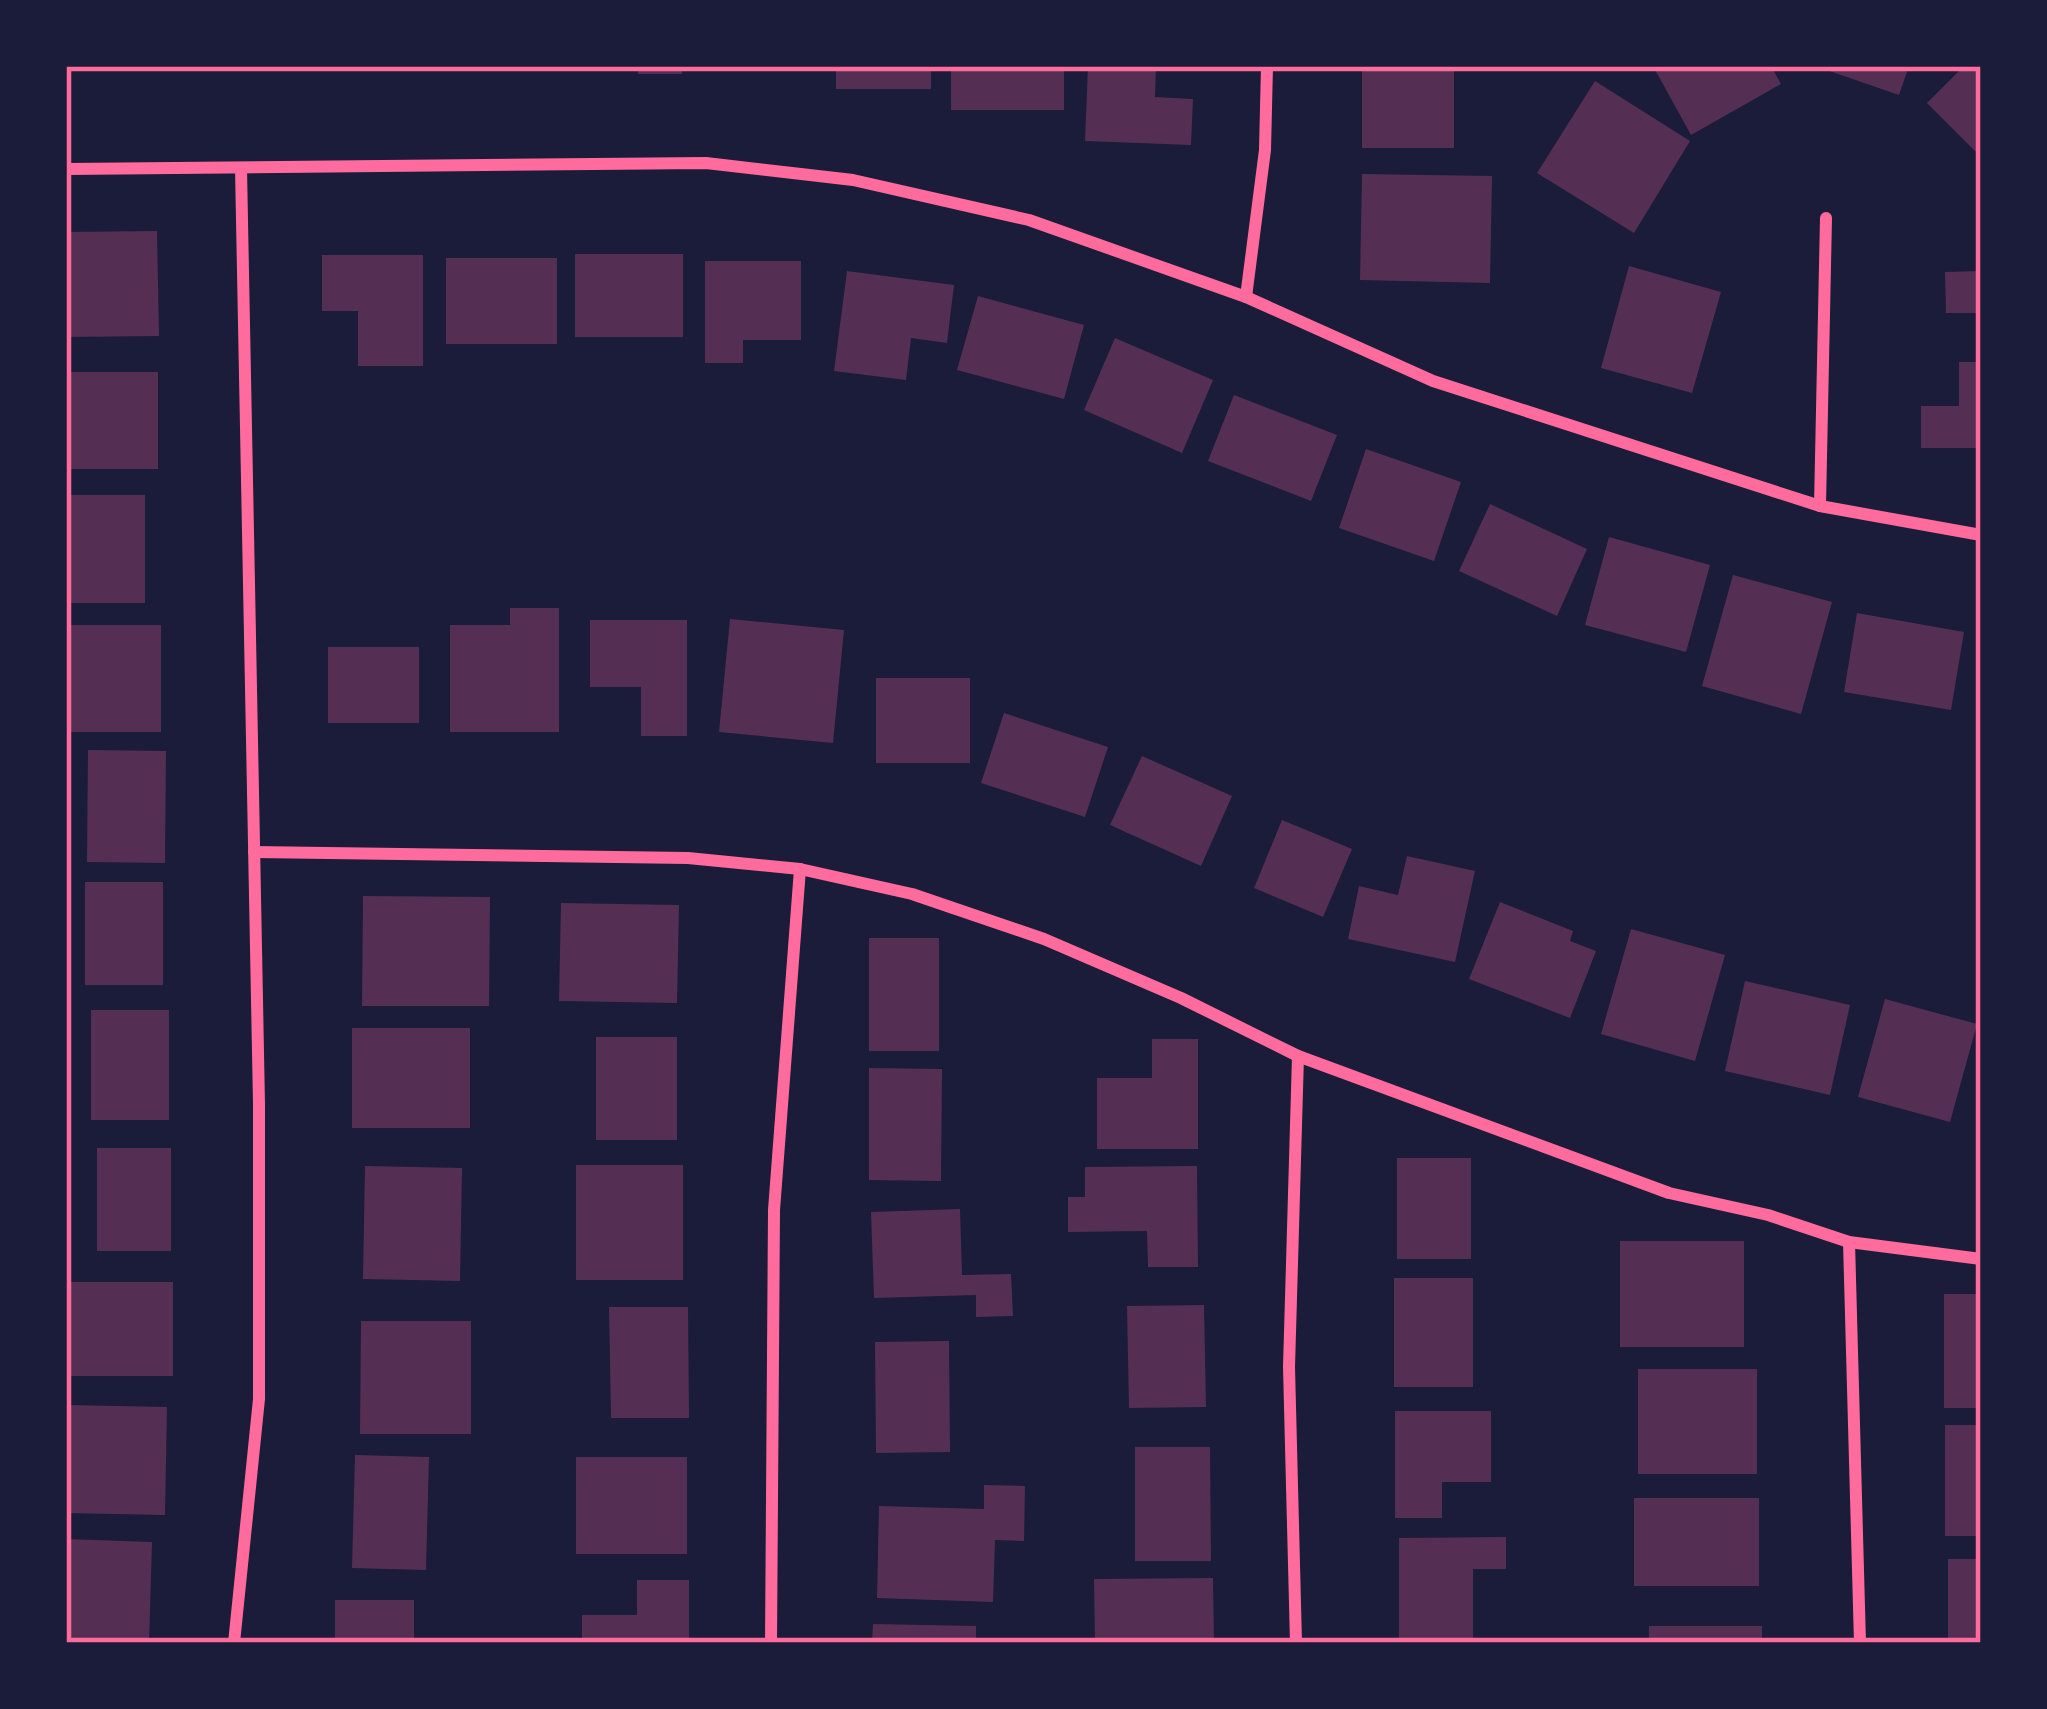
<svg xmlns="http://www.w3.org/2000/svg" width="2047" height="1709" viewBox="0 0 2047 1709" font-family="Karla,sans-serif">
<style>
.building{fill:#542f53}
.lines{fill:none;stroke-linecap:round;stroke-linejoin:round}
.minor{stroke:#ff6b9d;stroke-width:12}
.neatline{fill:none;stroke:#ff6b9d;stroke-width:4.5}
</style>
<rect width="100%" height="100%" fill="#1b1b3a"/>
<!-- building -->
<g class="building">
<rect x="638" y="66" width="44" height="8"/>
<rect x="836" y="66" width="95" height="23"/>
<rect x="951" y="66" width="113" height="44"/>
<polygon points="1088,66 1156,66 1155,97 1193,99 1191,145 1085,141"/>
<rect x="1362" y="66" width="92" height="82"/>
<polygon points="1653,66 1771,66 1781,84 1691,135"/>
<polygon points="1815,66 1909,66 1899,95"/>
<polygon points="1964,66 1981,66 1981,157 1927,103"/>
<polygon points="1595,81 1690,141 1634,233 1537,173"/>
<polygon points="1362,174 1492,176 1490,283 1360,280"/>
<polygon points="157,231 159,336 66,337 66,232"/>
<rect x="575" y="254" width="108" height="83"/>
<polygon points="322,255 423,255 423,366 358,366 358,311 322,311"/>
<rect x="446" y="258" width="111" height="86"/>
<polygon points="705,261 801,261 801,340 743,340 743,363 705,363"/>
<polygon points="1629,266 1721,292 1692,393 1601,368"/>
<polygon points="847,271 954,285 947,343 911,338 906,380 834,371"/>
<polygon points="1981,271 1981,313 1946,313 1945,272"/>
<polygon points="978,296 1084,325 1064,399 957,370"/>
<polygon points="1115,338 1213,380 1182,453 1084,410"/>
<polygon points="1959,362 1981,362 1981,448 1921,448 1921,406 1959,406"/>
<rect x="66" y="372" width="92" height="97"/>
<polygon points="1234,395 1337,435 1311,501 1208,461"/>
<polygon points="1366,449 1461,482 1434,561 1339,528"/>
<rect x="66" y="495" width="79" height="108"/>
<polygon points="1490,504 1587,549 1557,616 1459,571"/>
<polygon points="1609,537 1710,565 1686,652 1585,625"/>
<polygon points="1733,575 1832,602 1801,714 1702,686"/>
<polygon points="510,608 559,608 559,732 450,732 450,625 510,625"/>
<polygon points="1857,613 1964,632 1951,710 1844,692"/>
<polygon points="730,619 844,630 833,743 719,732"/>
<polygon points="590,620 687,620 687,736 641,736 641,687 590,687"/>
<rect x="66" y="625" width="95" height="107"/>
<rect x="328" y="647" width="91" height="76"/>
<rect x="876" y="678" width="94" height="85"/>
<polygon points="1004,713 1108,747 1085,817 981,783"/>
<polygon points="88,750 166,751 165,863 87,862"/>
<polygon points="1142,756 1232,796 1201,866 1110,825"/>
<polygon points="1282,820 1352,849 1323,917 1254,888"/>
<polygon points="1407,856 1475,871 1455,962 1348,939 1359,886 1398,895"/>
<rect x="85" y="882" width="78" height="103"/>
<polygon points="363,896 490,897 489,1006 362,1006"/>
<polygon points="1500,902 1573,931 1570,941 1596,951 1570,1018 1469,979"/>
<polygon points="561,903 679,905 677,1003 559,1001"/>
<polygon points="1631,929 1725,955 1695,1061 1601,1034"/>
<rect x="869" y="938" width="70" height="113"/>
<polygon points="1745,981 1850,1005 1830,1095 1725,1071"/>
<polygon points="1885,999 1977,1024 1950,1122 1858,1097"/>
<rect x="91" y="1010" width="78" height="110"/>
<rect x="352" y="1028" width="118" height="100"/>
<rect x="596" y="1037" width="81" height="103"/>
<polygon points="1152,1039 1198,1039 1198,1149 1097,1149 1097,1078 1152,1078"/>
<polygon points="869,1068 942,1069 941,1181 869,1180"/>
<rect x="97" y="1148" width="74" height="103"/>
<rect x="1397" y="1158" width="74" height="101"/>
<rect x="576" y="1165" width="107" height="115"/>
<polygon points="365,1166 462,1168 460,1281 363,1279"/>
<polygon points="1197,1166 1198,1267 1148,1267 1147,1231 1068,1232 1068,1197 1085,1197 1085,1167"/>
<polygon points="960,1209 962,1275 1011,1274 1013,1316 976,1317 976,1295 874,1298 871,1212"/>
<rect x="1620" y="1241" width="124" height="106"/>
<rect x="1394" y="1278" width="79" height="109"/>
<rect x="66" y="1282" width="107" height="94"/>
<rect x="1944" y="1294" width="37" height="114"/>
<polygon points="1204,1305 1206,1407 1129,1408 1127,1306"/>
<polygon points="609,1307 688,1307 689,1418 611,1418"/>
<polygon points="361,1321 471,1321 471,1434 360,1434"/>
<polygon points="949,1341 950,1452 876,1453 875,1342"/>
<rect x="1638" y="1369" width="119" height="105"/>
<polygon points="66,1405 167,1407 165,1515 66,1513"/>
<polygon points="1395,1411 1491,1411 1491,1482 1442,1482 1442,1518 1395,1518"/>
<rect x="1945" y="1425" width="36" height="111"/>
<polygon points="1135,1447 1210,1447 1211,1561 1135,1561"/>
<polygon points="355,1455 429,1457 426,1570 352,1568"/>
<rect x="576" y="1457" width="111" height="97"/>
<polygon points="984,1485 1025,1486 1024,1541 995,1540 993,1602 877,1598 879,1506 984,1509"/>
<rect x="1634" y="1498" width="125" height="88"/>
<polygon points="1506,1537 1506,1569 1473,1569 1473,1643 1399,1643 1399,1538"/>
<polygon points="66,1539 152,1542 149,1643 66,1643"/>
<rect x="1948" y="1559" width="33" height="84"/>
<polygon points="1213,1578 1214,1643 1095,1643 1094,1579"/>
<polygon points="637,1580 689,1580 689,1643 582,1643 582,1615 637,1615"/>
<rect x="335" y="1600" width="79" height="43"/>
<polygon points="873,1624 976,1626 976,1643 872,1643"/>
<rect x="1649" y="1626" width="113" height="17"/>
</g>
<g class="lines">
<!-- minor -->
<g class="minor">
<polyline points="66,169 706,163 853,180 1029,220 1246,297 1433,381 1820,506 1981,535"/>
<polyline points="1246,297 1265,150 1267,66"/>
<polyline points="1820,506 1826,218"/>
<polyline points="254,852 688,858 800,869 912,894 1044,939 1181,998 1298,1056 1669,1193 1768,1215 1849,1242 1981,1259"/>
<polyline points="1849,1242 1860,1643"/>
<polyline points="234,1643 259,1399 259,1104 241,168"/>
<polyline points="771,1643 774,1210 800,869"/>
<polyline points="1296,1643 1289,1367 1298,1056"/>
</g>
</g>
<!-- border -->
<rect width="2047" height="1709" fill="none" stroke="#1b1b3a" stroke-width="138"/>
<rect x="69" y="69" width="1909" height="1571" class="neatline"/>
</svg>
